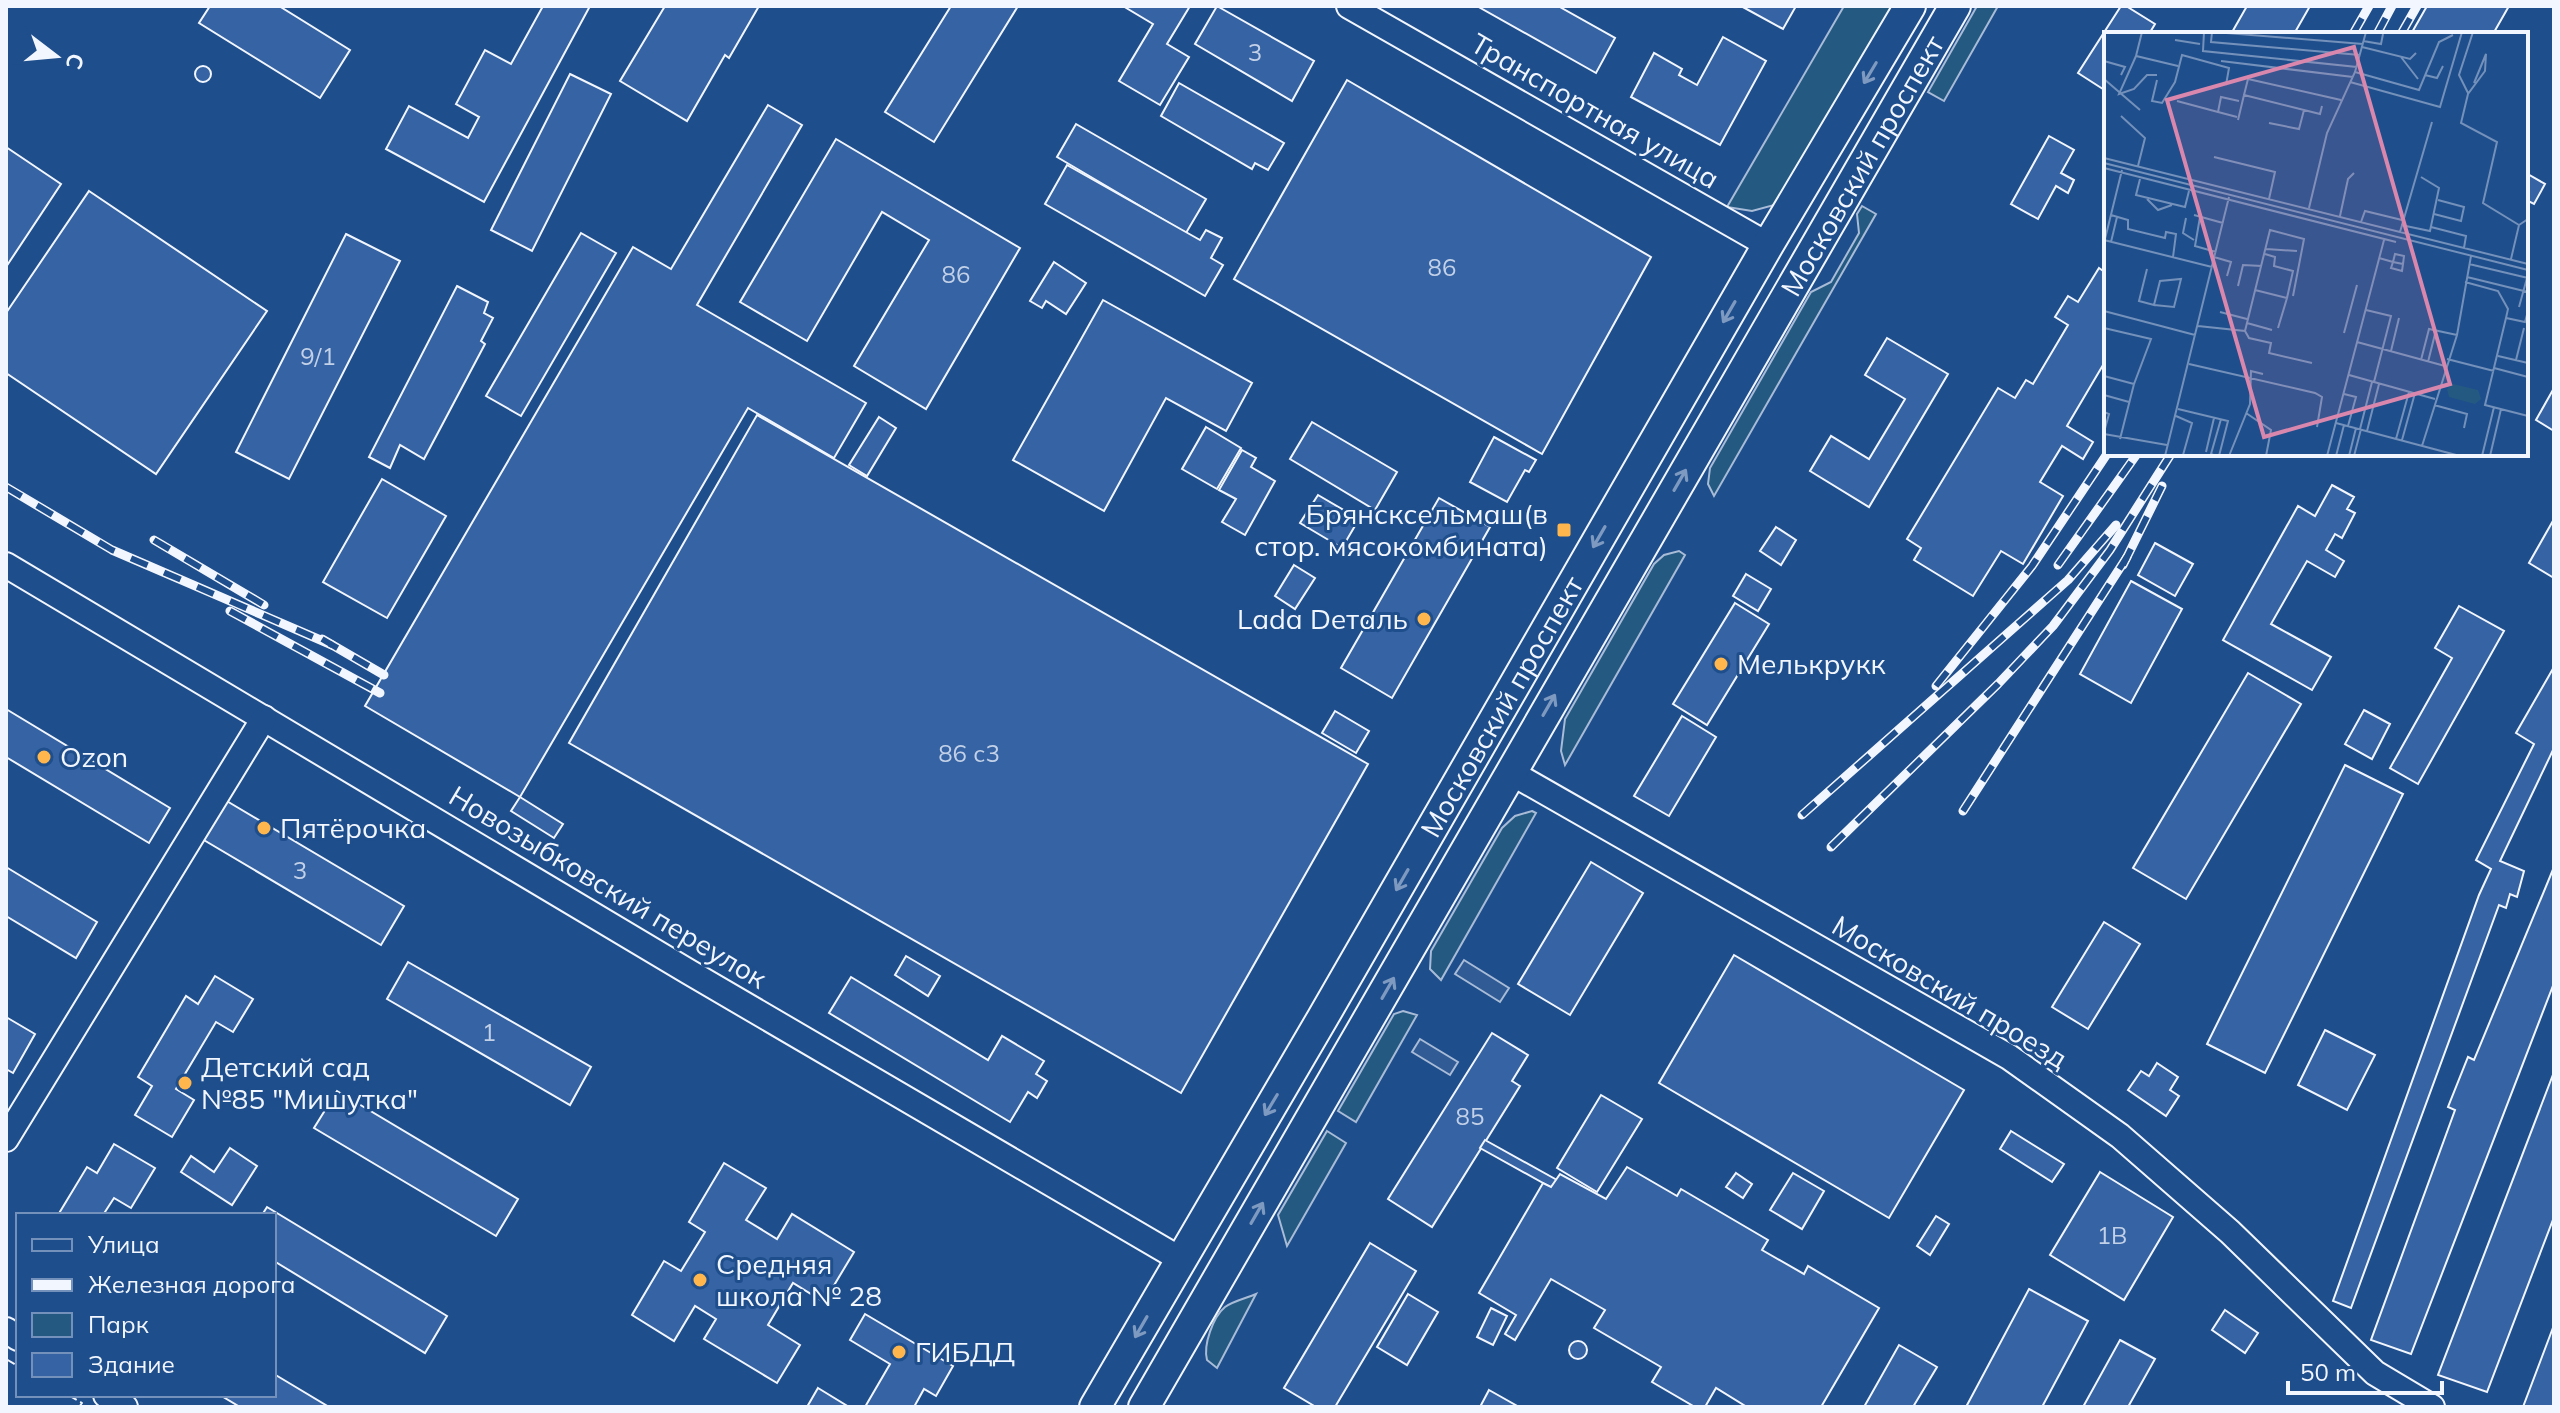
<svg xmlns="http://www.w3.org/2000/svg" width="2560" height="1413" viewBox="0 0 2560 1413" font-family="Mulish,sans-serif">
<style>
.green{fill:#245a82;stroke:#a8bbd7;stroke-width:2}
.parking{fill:#305b95;stroke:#a8bbd7;stroke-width:2}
.building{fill:#3563a3;stroke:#f2f6ff;stroke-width:2}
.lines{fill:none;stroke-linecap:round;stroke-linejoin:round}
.minor-casing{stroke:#f2f6ff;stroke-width:28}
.major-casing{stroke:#f2f6ff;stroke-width:34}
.minor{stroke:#1f4e8c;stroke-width:24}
.major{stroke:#1f4e8c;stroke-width:30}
.rail-casing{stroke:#f2f6ff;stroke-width:9}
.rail{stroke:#1f4e8c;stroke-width:6;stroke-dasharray:18;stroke-linecap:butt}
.fence{stroke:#f2f6ff;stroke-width:2;stroke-dasharray:10 4;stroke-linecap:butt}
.oneway{stroke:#7e9ac0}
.poi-dot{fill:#ffb74d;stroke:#1f4e8c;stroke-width:3}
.labels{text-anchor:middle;stroke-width:6;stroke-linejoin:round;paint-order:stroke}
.number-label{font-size:24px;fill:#c3d1e8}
.street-label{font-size:28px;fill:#f2f6ff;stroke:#1f4e8c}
.poi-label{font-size:28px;fill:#f2f6ff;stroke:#1f4e8c;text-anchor:start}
.inset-road{fill:none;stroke:#7391ba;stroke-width:2}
.view{fill:#da87ad;fill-opacity:0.15;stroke:#da87ad;stroke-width:4}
.inset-edge{fill:none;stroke:#f2f6ff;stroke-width:4}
</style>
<rect width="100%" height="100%" fill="#1f4e8c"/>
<!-- green -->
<g class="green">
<polygon points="1844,6 1893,6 1778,204 1752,211 1727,207"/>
<polygon points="1977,6 1998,6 1944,101 1928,92"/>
<polygon points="1862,206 1876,214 1714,496 1708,484 1710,468 1811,292 1831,282 1859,233 1857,214"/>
<polygon points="1679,551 1685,555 1565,765 1561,751 1565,719 1654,564 1664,555"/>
<polygon points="1532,811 1536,813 1441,980 1430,969 1431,951 1502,828 1515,816"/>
<polygon points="1403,1011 1417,1015 1356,1122 1338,1111 1394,1014"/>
<polygon points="1327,1131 1346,1143 1287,1246 1278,1215"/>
<path d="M1256 1294 1217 1368 1207 1360C1203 1345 1213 1317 1225 1307 1233 1301 1247 1298 1256 1294Z"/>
</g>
<!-- parking -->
<g class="parking">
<polygon points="1464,960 1509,988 1500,1002 1455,974"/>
<polygon points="1420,1039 1458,1062 1450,1075 1412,1052"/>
</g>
<!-- building -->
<g class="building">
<polygon points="210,6 279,6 350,50 320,98 199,23"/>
<polygon points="543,6 590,6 484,202 386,149 409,106 468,138 479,117 456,104 485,50 511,64"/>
<polygon points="665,6 759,6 729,58 725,55 687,121 620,81"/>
<polygon points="951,6 1018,6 934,142 885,112"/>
<polygon points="1123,6 1190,6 1167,44 1189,57 1160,105 1119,81 1153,24"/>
<polygon points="1217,6 1314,61 1292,101 1195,44"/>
<polygon points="1477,6 1558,6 1615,38 1596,73"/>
<polygon points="1741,6 1796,6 1783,29"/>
<polygon points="2121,6 2126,6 2155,24 2149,34 2106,34 2106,91 2078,73"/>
<polygon points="2247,6 2310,6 2294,34 2231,34"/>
<polygon points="2427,6 2509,6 2493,34 2411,34"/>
<polygon points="1723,37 1766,61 1720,145 1631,97 1654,53 1682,69 1679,75 1697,85"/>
<circle cx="203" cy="74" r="8"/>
<polygon points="570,74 611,94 532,251 491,230"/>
<polygon points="1347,80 1651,257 1542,454 1234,279"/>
<polygon points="1179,83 1284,143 1268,170 1255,163 1252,169 1161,116"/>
<polygon points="768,105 802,125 697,305 866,403 834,458 748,408 520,797 365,706 633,247 671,269"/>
<polygon points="1076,124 1206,199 1186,233 1057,157"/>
<polygon points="2049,136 2074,150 2061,173 2074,180 2068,193 2056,186 2038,219 2011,204"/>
<polygon points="836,139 1020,248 926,409 854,366 929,240 882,212 807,341 740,302"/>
<polygon points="6,147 61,184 6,267"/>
<polygon points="1067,165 1200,240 1206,230 1222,238 1211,258 1223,265 1205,296 1045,204"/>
<polygon points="2526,173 2545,184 2534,204 2526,200"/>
<polygon points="89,191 267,311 156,474 6,373 6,313"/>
<polygon points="581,233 616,253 521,416 486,396"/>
<polygon points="346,234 400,261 289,479 236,452"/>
<polygon points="1054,262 1086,283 1066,314 1046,301 1042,308 1030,301"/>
<polygon points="2099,268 2106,273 2106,360 2067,426 2093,442 2083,459 2062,446 2040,482 2063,496 2023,564 2001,551 1973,596 1914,560 1921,548 1907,539 1998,388 2015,398 2026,380 2033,384 2068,325 2055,317 2068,296 2078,302"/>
<polygon points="457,286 488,302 484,313 493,318 481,341 485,344 424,459 400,445 390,468 369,457"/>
<polygon points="1103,300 1252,383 1226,431 1166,398 1104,511 1013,460"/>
<polygon points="1887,338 1948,374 1869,507 1810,471 1831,436 1869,459 1905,399 1865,375"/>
<polygon points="2554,388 2554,431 2536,420"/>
<polygon points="757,415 1368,764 1181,1093 569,743"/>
<polygon points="879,417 896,428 867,476 849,465"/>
<polygon points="1312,422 1397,472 1375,510 1290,459"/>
<polygon points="1206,427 1241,448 1217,489 1182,469"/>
<polygon points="1494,437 1536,460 1529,472 1525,470 1507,502 1470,482"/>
<polygon points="1242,450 1256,458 1251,467 1275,481 1245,535 1222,522 1236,499 1219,490"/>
<polygon points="382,479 446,516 387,618 323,582"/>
<polygon points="2332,485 2354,497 2347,509 2355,513 2342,538 2335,534 2326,550 2344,561 2335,577 2307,561 2271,624 2331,657 2312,690 2223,640 2298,506 2315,516"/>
<polygon points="1318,495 1359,519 1342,548 1300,523"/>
<polygon points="1439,498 1490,527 1392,698 1341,668"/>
<polygon points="2554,519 2554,578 2529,563"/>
<polygon points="1776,527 1796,540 1781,565 1760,551"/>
<polygon points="2155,543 2193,564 2175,596 2138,575"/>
<polygon points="1294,565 1315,578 1295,609 1275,596"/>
<polygon points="1746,574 1771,589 1758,611 1733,596"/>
<polygon points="2131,581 2182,609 2131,703 2080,674"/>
<polygon points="1735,603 1769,624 1707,725 1673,704"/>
<polygon points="2459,606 2504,631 2418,784 2390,768 2452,658 2435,648"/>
<polygon points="2554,667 2554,748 2500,861 2524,871 2517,897 2510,894 2506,908 2499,905 2351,1308 2333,1301 2479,895 2491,869 2476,860 2534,744 2516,733"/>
<polygon points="2248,673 2301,704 2186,899 2133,868"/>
<polygon points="6,709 170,808 149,843 6,757"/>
<polygon points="2364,710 2390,724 2372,759 2345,744"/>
<polygon points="1335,711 1369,731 1356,753 1322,733"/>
<polygon points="1682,716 1716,737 1669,816 1634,796"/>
<polygon points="2345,765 2403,794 2265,1073 2207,1044"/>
<polygon points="220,797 404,906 381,945 197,836"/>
<polygon points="520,797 563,824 554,838 511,811"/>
<polygon points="1591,862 1643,893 1570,1015 1518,984"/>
<polygon points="6,867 97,922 76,958 6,916"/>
<polygon points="2554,867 2554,983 2411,1354 2371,1340 2455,1110 2448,1107 2468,1057 2474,1060"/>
<polygon points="2104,922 2140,944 2088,1029 2052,1007"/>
<polygon points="1734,955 1964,1090 1889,1218 1659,1083"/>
<polygon points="906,956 940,976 928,996 895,975"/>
<polygon points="408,962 591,1067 570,1105 387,999"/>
<polygon points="215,976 253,999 233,1032 216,1022 176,1089 194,1100 172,1137 135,1115 152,1086 138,1077 186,996 198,1004"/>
<polygon points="851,977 988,1060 1002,1036 1044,1061 1036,1074 1047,1081 1037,1098 1028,1092 1010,1122 829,1013"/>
<polygon points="6,1017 35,1034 13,1073 6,1069"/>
<polygon points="2325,1030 2375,1055 2347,1110 2298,1085"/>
<polygon points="1492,1033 1528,1055 1512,1081 1520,1086 1432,1227 1388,1199"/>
<polygon points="2157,1063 2178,1077 2170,1090 2179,1096 2166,1116 2128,1090 2141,1071 2149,1076"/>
<polygon points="2554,1072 2554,1217 2487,1392 2438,1375"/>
<polygon points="337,1091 518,1199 496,1236 314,1128"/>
<polygon points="1601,1095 1642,1119 1597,1192 1557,1168"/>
<polygon points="2011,1131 2064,1164 2052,1182 2000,1149"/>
<polygon points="1485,1140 1557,1180 1552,1188 1480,1148"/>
<polygon points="114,1144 155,1168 131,1208 114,1198 103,1215 58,1215 87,1167 97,1173"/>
<polygon points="230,1148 257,1166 232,1205 181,1172 191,1156 214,1172"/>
<polygon points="724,1163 766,1188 746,1220 777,1239 792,1214 854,1252 824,1302 793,1283 768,1325 800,1345 777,1383 704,1339 716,1319 695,1306 674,1341 632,1315 664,1261 681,1271 705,1232 689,1222"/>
<polygon points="1627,1167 1677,1196 1681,1189 1768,1240 1762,1250 1804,1274 1808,1266 1879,1308 1821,1407 1747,1407 1716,1388 1705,1407 1695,1407 1652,1382 1661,1367 1594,1328 1605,1310 1551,1279 1515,1340 1505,1334 1516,1315 1479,1293 1543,1183 1551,1187 1560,1174 1606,1199"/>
<polygon points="2100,1172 2173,1217 2124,1300 2050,1255"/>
<polygon points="1736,1173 1752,1184 1743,1198 1726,1187"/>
<polygon points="1793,1173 1824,1191 1802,1229 1770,1210"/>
<polygon points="267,1207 447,1316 425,1353 274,1261 274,1215 262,1215"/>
<polygon points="1936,1216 1949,1224 1930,1255 1917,1246"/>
<polygon points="1370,1243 1416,1271 1335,1407 1316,1407 1284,1388"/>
<polygon points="2029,1289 2088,1321 2042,1407 1966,1407"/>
<polygon points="1408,1294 1438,1312 1407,1365 1377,1347"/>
<polygon points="1491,1308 1507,1316 1493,1345 1477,1337"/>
<polygon points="2225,1310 2258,1333 2245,1353 2212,1330"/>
<polygon points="865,1314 953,1366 936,1396 924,1389 914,1407 865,1407 890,1364 850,1340"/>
<polygon points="2554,1325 2554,1407 2523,1407"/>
<polygon points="2120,1340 2155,1359 2128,1407 2083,1407"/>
<circle cx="1578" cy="1350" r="9"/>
<polygon points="1899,1345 1937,1367 1913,1407 1864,1407"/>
<polygon points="274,1374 329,1407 240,1407 220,1395 274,1395"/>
<polygon points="818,1388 849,1407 807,1407"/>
<polygon points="1489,1390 1519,1407 1480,1407"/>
</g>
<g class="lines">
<defs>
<g id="minor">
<polyline points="1349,6 1768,245"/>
<polyline points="6,565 689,972 1180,1259"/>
<polyline points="1510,772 2009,1057 2120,1136 2230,1232 2375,1373 2432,1407"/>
<polyline points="6,1139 264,718"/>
<polyline points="6,1330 18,1338"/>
<polyline points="106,1395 125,1407"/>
</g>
<g id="major">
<path id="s1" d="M1095 1407 1322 1019 1768 245 1910 6"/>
<path id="s2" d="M1144 1407 1955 6"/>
</g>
</defs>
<!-- minor casing -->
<use href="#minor" class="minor-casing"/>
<!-- major casing -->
<use href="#major" class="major-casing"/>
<!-- minor -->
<use href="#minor" class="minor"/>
<!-- major -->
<use href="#major" class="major"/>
<defs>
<g id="rail">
<polyline points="2353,34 2369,6"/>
<polyline points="2377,34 2392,6"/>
<polyline points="2401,34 2417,6"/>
<polyline points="6,487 112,550 332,645"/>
<polyline points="154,540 264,605"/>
<polyline points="2058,565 2137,454"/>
<polyline points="2123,565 2162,486"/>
<polyline points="230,611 380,693"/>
<polyline points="322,639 384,675"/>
<polyline points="1936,686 2032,566 2107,454"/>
<polyline points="1963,811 2127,557"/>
<polyline points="1802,815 2068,580 2116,525"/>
<polyline points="1831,847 1998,684 2053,626 2110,550 2171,454"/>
</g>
</defs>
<!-- rail casing -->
<use href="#rail" class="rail-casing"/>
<!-- rail -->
<use href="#rail" class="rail"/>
<!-- fence -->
<g class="fence">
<polyline points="6,1359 18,1366"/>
<polyline points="68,1395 82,1403 79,1407"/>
</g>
</g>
<!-- one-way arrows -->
<defs><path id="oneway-shaft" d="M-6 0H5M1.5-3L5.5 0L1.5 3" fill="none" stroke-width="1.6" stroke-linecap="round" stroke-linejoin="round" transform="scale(2)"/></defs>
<g class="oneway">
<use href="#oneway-shaft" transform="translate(1870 73) rotate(121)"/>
<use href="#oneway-shaft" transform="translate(1729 312) rotate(120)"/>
<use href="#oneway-shaft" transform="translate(1680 480) rotate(-60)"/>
<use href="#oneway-shaft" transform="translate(1599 537) rotate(120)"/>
<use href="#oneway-shaft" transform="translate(1549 705) rotate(-60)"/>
<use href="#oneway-shaft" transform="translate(1402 880) rotate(120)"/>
<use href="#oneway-shaft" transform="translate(1388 988) rotate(-60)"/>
<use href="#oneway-shaft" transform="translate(1271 1105) rotate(121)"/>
<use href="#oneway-shaft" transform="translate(1257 1213) rotate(-60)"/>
<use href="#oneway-shaft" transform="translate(1141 1327) rotate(120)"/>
</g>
<!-- markers -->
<g class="poi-dot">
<rect x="1556" y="522" width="16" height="16" rx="4"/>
<circle cx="1424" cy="619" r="8"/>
<circle cx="1721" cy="664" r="8"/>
<circle cx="44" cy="757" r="8"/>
<circle cx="264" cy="828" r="8"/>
<circle cx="185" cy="1083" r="8"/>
<circle cx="700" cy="1280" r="8"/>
<circle cx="899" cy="1352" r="8"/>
</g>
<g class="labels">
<!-- number labels -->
<g class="number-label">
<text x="1255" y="61">3</text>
<text x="1442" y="276">86</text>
<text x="956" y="283">86</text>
<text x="318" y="365">9/1</text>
<text x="969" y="762">86 с3</text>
<text x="300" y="879">3</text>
<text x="489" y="1041">1</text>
<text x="1470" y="1125">85</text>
<text x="2112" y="1244">1В</text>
</g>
<!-- street labels -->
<g class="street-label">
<text transform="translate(1595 111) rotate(30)" y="10">Транспортная улица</text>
<text dy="10" stroke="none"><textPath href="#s2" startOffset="1434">Московский проспект</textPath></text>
<text dy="10" stroke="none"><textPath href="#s1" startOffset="810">Московский проспект</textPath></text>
<text transform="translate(608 887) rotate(31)" y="10">Новозыбковский переулок</text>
<text transform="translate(1950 992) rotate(31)" y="10">Московский проезд</text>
</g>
<!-- poi labels -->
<g class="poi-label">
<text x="1548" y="524" text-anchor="end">Брянсксельмаш(в<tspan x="1548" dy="32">стор. мясокомбината)</tspan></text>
<text x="1408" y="629" text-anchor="end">Lada Dеталь</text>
<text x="1737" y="674">Мелькрукк</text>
<text x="60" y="767">Ozon</text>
<text x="280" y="838">Пятёрочка</text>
<text x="201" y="1077">Детский сад<tspan x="201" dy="32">№85 "Мишутка"</tspan></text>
<text x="716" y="1274">Средняя<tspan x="716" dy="32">школа № 28</tspan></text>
<text x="915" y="1362">ГИБДД</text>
</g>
</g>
<!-- overview -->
<g transform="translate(2104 32)">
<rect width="424" height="424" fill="#1f4e8c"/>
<path d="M349 352 374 358 377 367 371 372 345 365 343 357Z" fill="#245a82"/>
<path class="inset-road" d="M100 0 99 19 253 35M108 0 107 10 256 23M110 0 259 12M202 0H235M71 8 96 12M259 9 277 12 279 2M258 15 306 27 312 21M32 24 38 0M297 25 314 47M0 29 21 35 17 43M117 29 249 45M251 40 315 58 335 10 349 3M53 43H43L30 57 15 62 32 24 74 34M321 43 333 46 339 34M0 47 36 78M53 48 48 69 58 71 71 50 78 23 125 36 122 53M246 50 336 75 358 0M370 51 382 22 381 39 364 62 357 91 393 110 379 171 415 193M364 61 355 43 369 0M73 69 114 80M218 74 216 82 140 63 144 47 237 68M17 84 41 106 34 134M133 85 114 80 117 65 135 69M134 88 140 63M165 91 195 97 200 78M110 125 171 140 165 167M0 126 424 232M0 131 424 238M0 136 292 210M36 147 32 163 81 175 85 159M43 167 54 178 68 173M205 176 223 101 251 40 262 0M330 182 357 189 360 175 334 168M7 183 24 188V197L61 206 62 200 72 202 69 225M90 183 119 191M236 184 244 147 250 141M96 185 91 214 112 220M82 186 79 201 90 208M257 190 261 179 298 188M297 193 326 199 335 156 317 145M327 195 362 204 360 216M296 200 328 90M0 208 108 235M7 210 13 185M0 211 18 138M162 217 193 219M161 222 171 225 170 234 189 239 183 266M110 225 127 230 123 244M275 226 289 230 299 232 300 224 291 222 289 230 287 236 298 239 299 232M407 227 415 193 424 187M365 232 424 246M43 237 35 269 50 273 56 249 77 247 70 275 50 273M363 245 424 260M361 250 394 259 404 277 402 286M134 254 139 233 158 234M151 258 183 266 174 296M415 275 423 246M262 278 287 284 270 350M0 279 91 303M424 279 421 290 402 286 381 373 424 384M116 280 143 287M143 291 168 298M94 294 141 299 145 306 167 311 165 321 208 331M0 296 47 307 30 352 0 344M141 299 166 198 200 207 189 264M240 301 253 253M253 310 341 334M287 319 295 286M394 324 424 331M343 327 390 339M317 328 325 297 353 303M412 328 420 296M324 330 332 298M85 332 211 361 218 365 213 395M390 336 424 345M245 343 331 367M240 362 252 365 244 394M0 363 25 370M330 373 363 382 360 396M74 377 124 389 115 424M0 380 5 382 0 400M142 381 167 398 162 424M72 384 88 391 79 423 83 424M232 391 356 424M256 397 268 350M263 399 275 352M0 402 63 413M16 407 30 352M292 407 305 360M298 408 311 361M318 414 353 303 367 224M102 420 110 386M61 424 125 165M112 424 107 422 117 387M125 424 146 372 147 339 159 342M223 424 280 208M232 424 240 393M245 424 252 396M250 424 257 397M378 424 390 375M386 424 397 377"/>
<path class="view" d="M250 15 346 352 160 405 63 68Z"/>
<rect width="424" height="424" class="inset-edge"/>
</g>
<!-- border -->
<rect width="2560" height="1413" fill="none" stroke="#f2f6ff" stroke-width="16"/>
<!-- legend -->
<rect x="16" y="1213" width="260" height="184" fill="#1f4e8c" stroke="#7391ba" stroke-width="2"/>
<rect x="32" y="1239" width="40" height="12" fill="#1f4e8c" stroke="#7391ba" stroke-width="2"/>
<text x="88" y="1253" font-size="24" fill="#f2f6ff">Улица</text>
<rect x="32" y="1279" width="40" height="12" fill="#f2f6ff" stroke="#7391ba" stroke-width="2"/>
<text x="88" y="1293" font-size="24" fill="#f2f6ff">Железная дорога</text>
<rect x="32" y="1313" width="40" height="24" fill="#245a82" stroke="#7391ba" stroke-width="2"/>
<text x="88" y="1333" font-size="24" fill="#f2f6ff">Парк</text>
<rect x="32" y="1353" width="40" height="24" fill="#3563a3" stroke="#7391ba" stroke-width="2"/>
<text x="88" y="1373" font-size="24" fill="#f2f6ff">Здание</text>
<!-- north arrow -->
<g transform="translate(56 56) rotate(106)" stroke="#1f4e8c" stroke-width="6" paint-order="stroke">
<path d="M0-6L14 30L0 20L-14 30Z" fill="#f2f6ff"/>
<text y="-12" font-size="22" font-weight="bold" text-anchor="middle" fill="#f2f6ff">С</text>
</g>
<!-- scale -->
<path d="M2288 1381v12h154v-12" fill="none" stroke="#f2f6ff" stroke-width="4"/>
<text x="2300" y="1381" font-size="24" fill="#f2f6ff" stroke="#1f4e8c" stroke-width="6" paint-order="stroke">50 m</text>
</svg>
